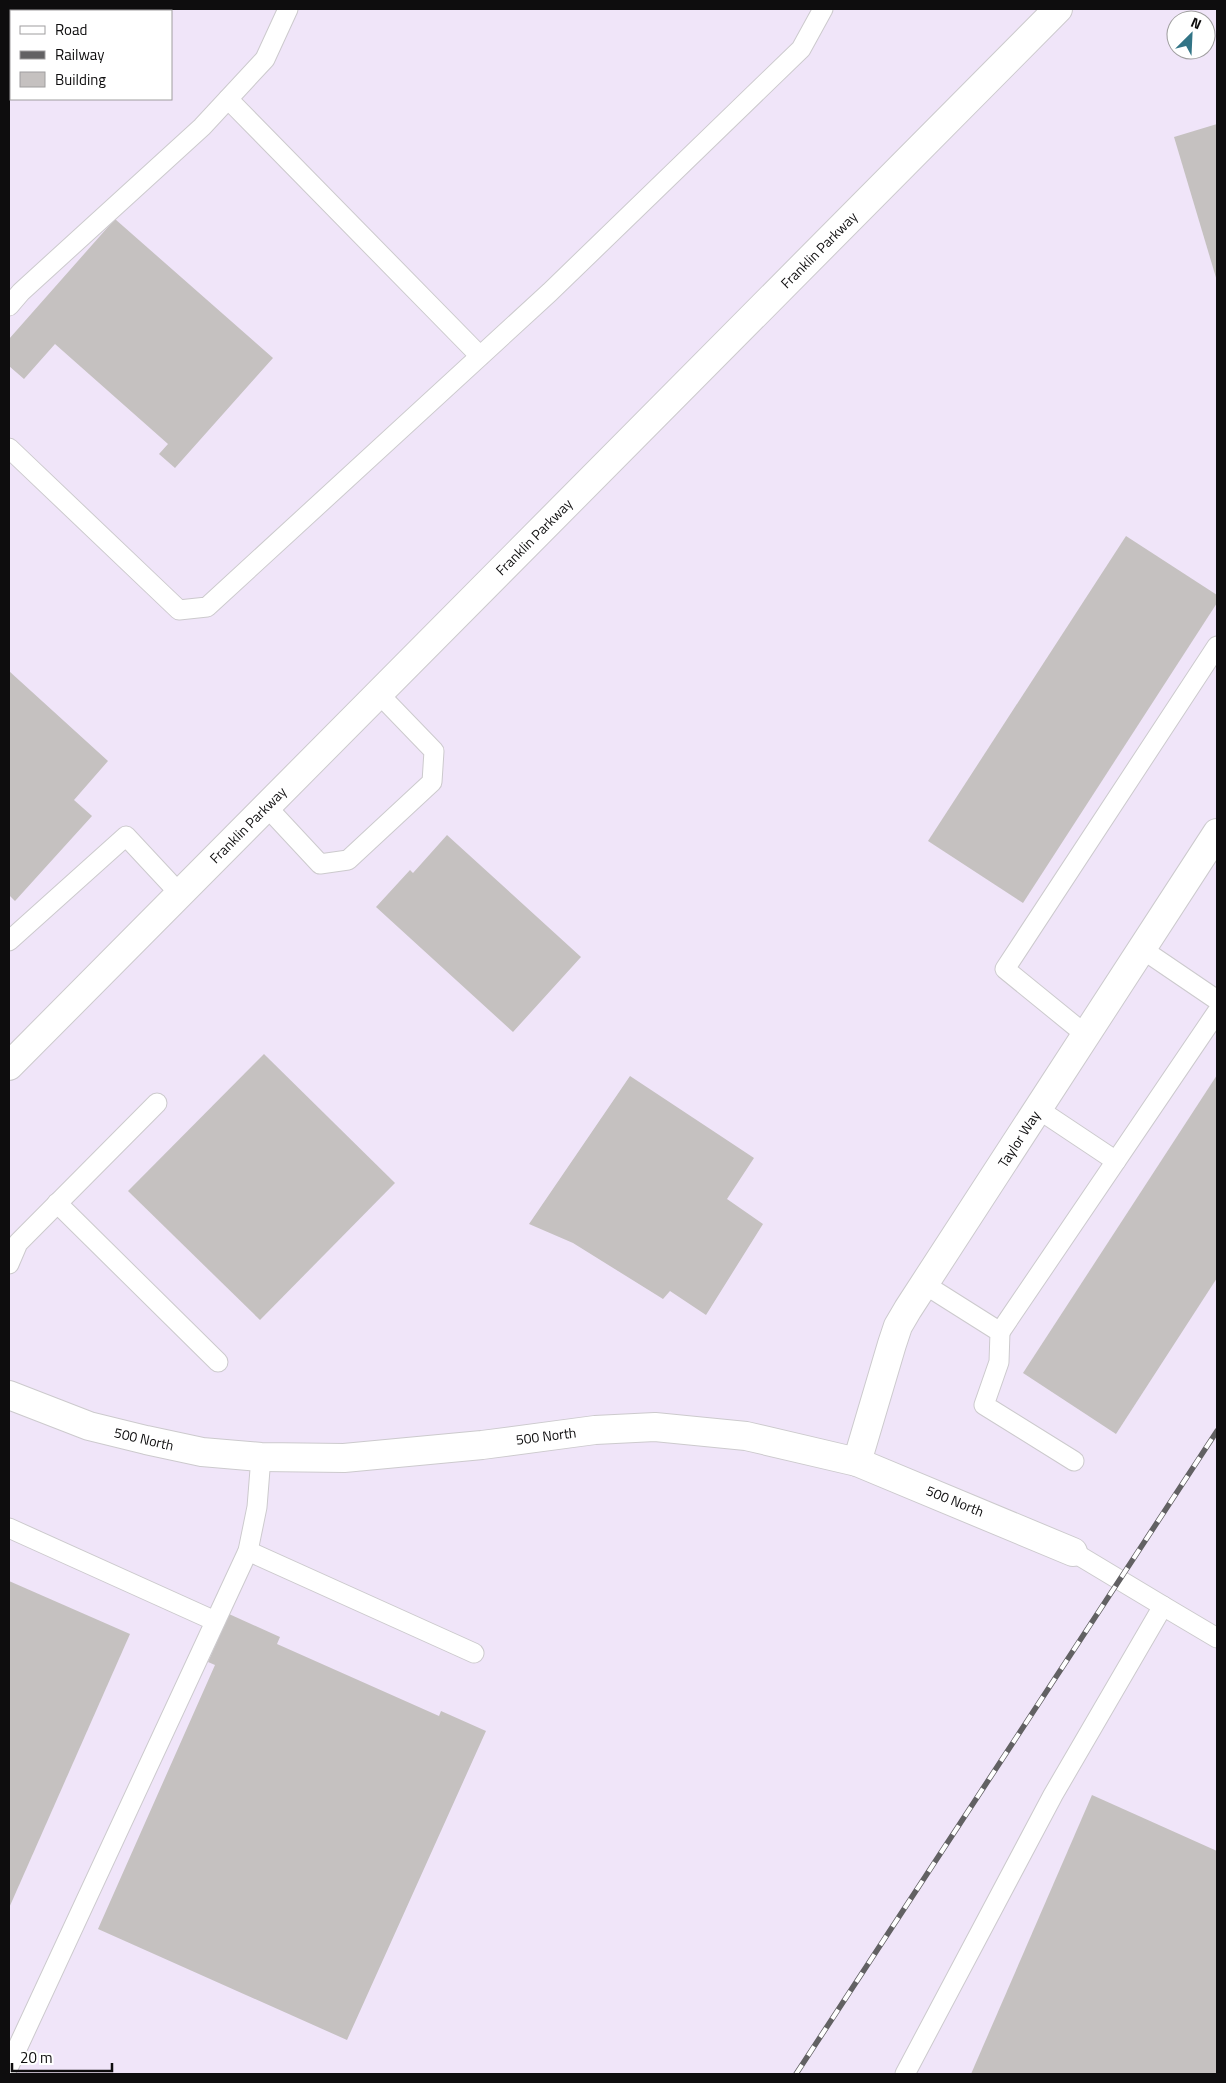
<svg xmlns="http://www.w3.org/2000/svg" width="1226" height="2083" viewBox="0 0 1226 2083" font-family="'Titillium Web',sans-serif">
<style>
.industrial{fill:#f0e5f9;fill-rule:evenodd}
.building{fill:#c5c1c0}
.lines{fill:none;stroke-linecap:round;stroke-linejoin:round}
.service-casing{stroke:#cccacd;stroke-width:21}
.minor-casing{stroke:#cccacd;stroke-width:30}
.service{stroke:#fff;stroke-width:19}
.minor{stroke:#fff;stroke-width:28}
.rail-casing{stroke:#626163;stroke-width:5.5}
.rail{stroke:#fff;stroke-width:4;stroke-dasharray:11;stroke-linecap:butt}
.labels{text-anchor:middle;stroke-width:4;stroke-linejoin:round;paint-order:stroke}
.street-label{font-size:14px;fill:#0e0d0e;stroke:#fff}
</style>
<rect width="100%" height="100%" fill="#f5f3f6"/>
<!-- industrial -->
<path class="industrial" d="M9 9H1217V2074H9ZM11 11H171V99H11ZM1176 20H1206V50H1176Z"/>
<!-- building -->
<g class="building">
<polygon points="1217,124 1217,281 1174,137"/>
<polygon points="115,219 273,358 175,468 159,454 168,444 55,344 24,379 9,366 9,339"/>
<polygon points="1126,536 1217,595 1217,603 1023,903 928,841"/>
<polygon points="9,671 108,761 74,800 92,816 15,901 9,895"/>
<polygon points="447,835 581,957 513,1032 376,907 410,870 413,873"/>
<polygon points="264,1054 395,1183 260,1320 128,1191"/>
<polygon points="1217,1075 1217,1278 1116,1434 1023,1373"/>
<polygon points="630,1076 754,1158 727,1199 763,1224 706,1315 670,1291 663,1299 573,1243 529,1224"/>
<polygon points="9,1581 130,1634 9,1908"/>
<polygon points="229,1614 280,1637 277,1644 439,1716 441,1711 486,1731 347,2040 98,1929 215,1665 208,1662"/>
<polygon points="1092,1795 1217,1851 1217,2074 971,2074"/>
</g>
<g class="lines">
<defs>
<g id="service">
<polyline points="228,99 480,356"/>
<polyline points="9,306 21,292 202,127 265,59 288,9"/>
<polyline points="9,448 179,610 207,607 550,292 801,49 823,9"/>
<polyline points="266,806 320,864 348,860 432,782 434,751 379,694"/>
<polyline points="9,941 126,836 180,894"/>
<polyline points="1142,949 1217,1000"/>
<polyline points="1086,1035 1005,969 1217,646"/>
<polyline points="1038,1109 1116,1161"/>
<polyline points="57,1203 218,1362"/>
<polyline points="9,1264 18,1243 157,1103"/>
<polyline points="924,1284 1000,1332 999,1362 984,1405 1074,1461"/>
<polyline points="1000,1332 1217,1012"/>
<polyline points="9,1528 215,1621"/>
<polyline points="248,1551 474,1653"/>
<polyline points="1163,1606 1217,1638"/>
<polyline points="9,2066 248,1551 257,1507 261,1457"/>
<polyline points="905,2074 1053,1795 1163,1606 1073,1552"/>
</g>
<g id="minor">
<polyline points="9,1066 1058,9"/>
<polyline points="9,1395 89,1426 146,1440 202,1452 261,1457 344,1458 482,1445 595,1430 655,1427 746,1436 857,1462 1073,1552"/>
<polyline points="857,1462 892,1344 898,1326 908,1309 1217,833"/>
</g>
</defs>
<!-- service casing -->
<use href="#service" class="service-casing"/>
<!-- minor casing -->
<use href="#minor" class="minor-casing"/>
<!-- service -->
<use href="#service" class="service"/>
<!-- minor -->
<use href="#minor" class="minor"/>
<defs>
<polyline id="rail" points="796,2074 1217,1431"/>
</defs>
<!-- rail casing -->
<use href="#rail" class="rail-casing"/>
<!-- rail -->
<use href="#rail" class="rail"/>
</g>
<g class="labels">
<!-- street labels -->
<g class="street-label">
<text transform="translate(819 250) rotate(-45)" y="5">Franklin Parkway</text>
<text transform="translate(534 537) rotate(-45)" y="5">Franklin Parkway</text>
<text transform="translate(248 825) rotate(-45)" y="5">Franklin Parkway</text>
<text transform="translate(1019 1139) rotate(-57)" y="5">Taylor Way</text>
<text transform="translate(546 1436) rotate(-7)" y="5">500 North</text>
<text transform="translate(144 1439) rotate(13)" y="5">500 North</text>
<text transform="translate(955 1501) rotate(22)" y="5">500 North</text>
</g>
</g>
<!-- border -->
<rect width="1226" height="2083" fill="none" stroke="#0e0d0e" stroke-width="20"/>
<!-- legend -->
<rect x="10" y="10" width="162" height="90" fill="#ffffff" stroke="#9f9e9f"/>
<rect x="20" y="26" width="25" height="8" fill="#ffffff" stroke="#9f9e9f"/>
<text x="55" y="35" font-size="15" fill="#0e0d0e">Road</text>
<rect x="20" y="51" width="25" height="8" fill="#626163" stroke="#9f9e9f"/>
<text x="55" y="60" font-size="15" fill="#0e0d0e">Railway</text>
<rect x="20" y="72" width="25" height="15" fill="#c5c1c0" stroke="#9f9e9f"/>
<text x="55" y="85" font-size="15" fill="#0e0d0e">Building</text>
<!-- north arrow -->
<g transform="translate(1191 35) rotate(24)"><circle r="24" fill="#ffffff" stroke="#9f9e9f"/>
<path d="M0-4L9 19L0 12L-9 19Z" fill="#327486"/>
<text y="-8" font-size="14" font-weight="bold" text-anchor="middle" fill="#0e0d0e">N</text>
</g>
<!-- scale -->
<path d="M12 2063v8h100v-8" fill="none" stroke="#0e0d0e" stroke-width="2.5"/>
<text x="20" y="2063" font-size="15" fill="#0e0d0e" stroke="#ffffff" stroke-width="4" paint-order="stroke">20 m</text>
</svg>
